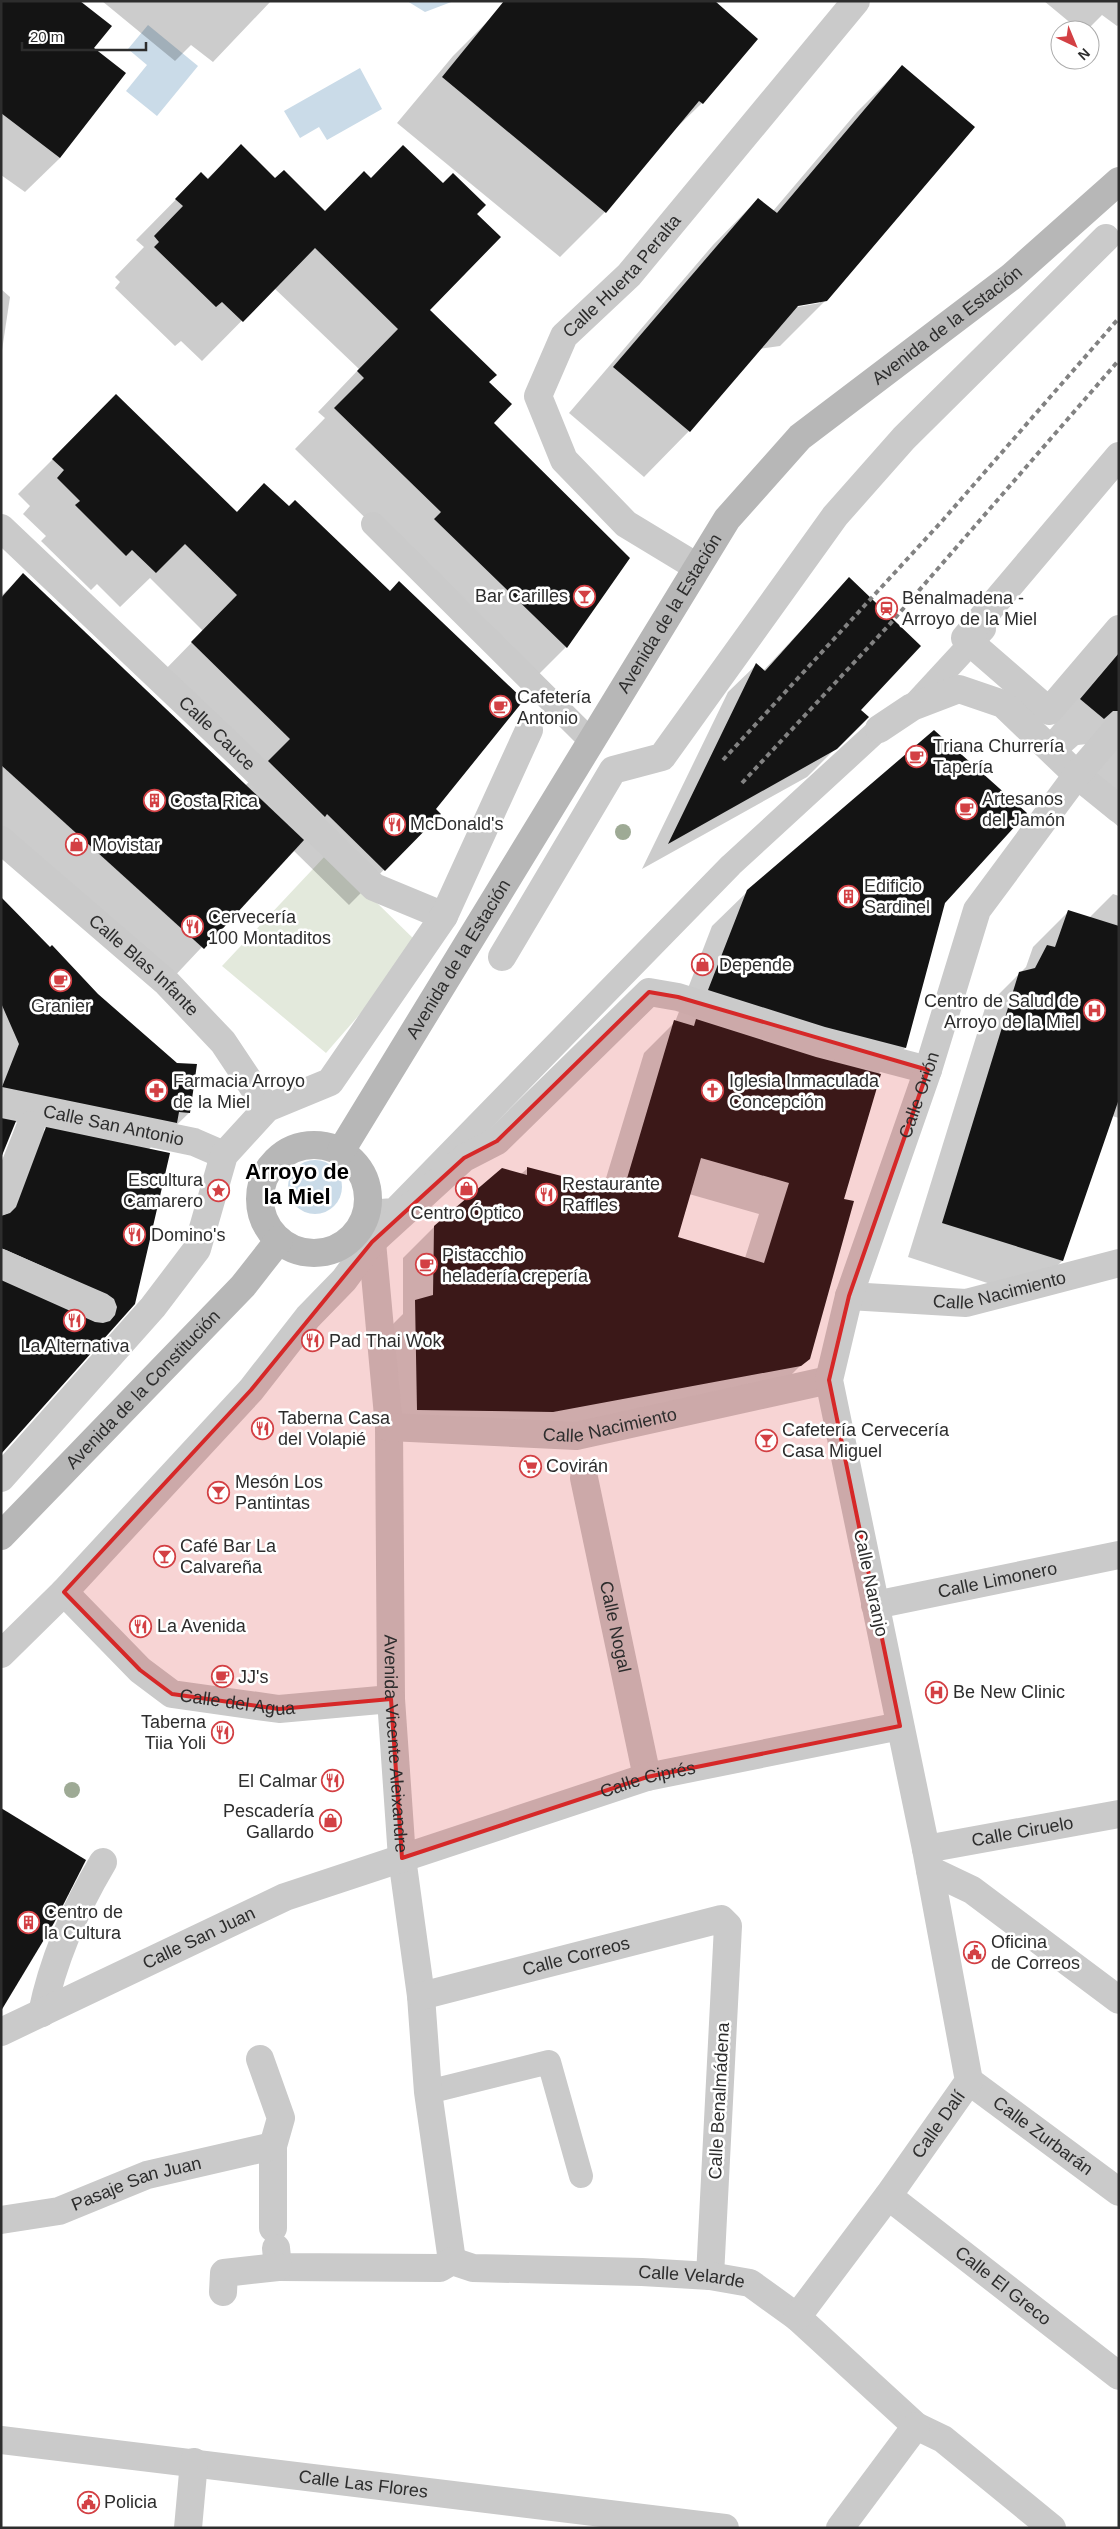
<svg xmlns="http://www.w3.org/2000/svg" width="1120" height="2529" viewBox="0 0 1120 2529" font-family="Helvetica,sans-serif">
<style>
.green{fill:#e3e9dc}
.water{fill:#cadbe8}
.shadow{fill:#0003;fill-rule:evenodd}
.building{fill:#141414;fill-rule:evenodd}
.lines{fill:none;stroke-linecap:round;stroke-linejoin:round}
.lane{stroke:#cacaca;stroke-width:24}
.street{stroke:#cacaca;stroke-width:28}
.secondary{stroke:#b7b7b7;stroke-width:28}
.rail{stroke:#828282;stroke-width:4;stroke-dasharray:5 4;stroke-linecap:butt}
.tree{fill:#9eaa95}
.marked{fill:#d62828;fill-opacity:0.2;stroke:#d62828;stroke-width:4;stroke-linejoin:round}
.labels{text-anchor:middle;stroke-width:5;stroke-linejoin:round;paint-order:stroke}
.street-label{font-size:18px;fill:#2d2d2d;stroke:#fff}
.poi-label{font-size:18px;fill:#2d2d2d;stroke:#fff;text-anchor:start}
.district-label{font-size:22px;font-weight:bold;fill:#000;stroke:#fff}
</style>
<rect width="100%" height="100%" fill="#fff"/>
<!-- green -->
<polygon class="green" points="327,854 420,945 326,1053 222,966"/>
<!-- water -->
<g class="water">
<polygon points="407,1 454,1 425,12"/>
<polygon points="148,25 198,66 157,116 126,91 147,65 128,49"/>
<polygon points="360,68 382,109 327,140 319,127 300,138 284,111"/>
<circle cx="315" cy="1187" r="27"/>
</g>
<!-- shadow -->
<g class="shadow">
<polygon points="1,1 93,48 60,158 25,192 1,175"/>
<polygon points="102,1 271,1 213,62 191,45 175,61"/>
<polygon points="567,1 702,103 663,141 605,212 560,257 397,123 453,56 498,11"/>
<polygon points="1044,1 1119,1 1119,24 1117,26 1102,15 1087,30 1079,30"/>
<path d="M902 67 826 300 780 346 759 349 689 431 644 477 569 413 713 245 758 199 773 211 857 112ZM820 301V303L792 308V306Z"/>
<polygon points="241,146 275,180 325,212 371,179 475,214 428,310 487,382 492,423 628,558 566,647 526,687 401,553 295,449 325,418 318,412 359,369 274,288 202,361 181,341 175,346 115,288 120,282 115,277 144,247 136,240 201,174 207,179"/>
<polygon points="1,289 10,297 1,357"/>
<polygon points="116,396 236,513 264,484 434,809 439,814 349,905 293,850 169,982 1,829 1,596 23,575 245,786 256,774 157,678 203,631 150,578 120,607 97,584 91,590 41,541 46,536 23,514 30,506 18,494"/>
<polygon points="849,579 859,710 867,717 807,777 642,869 728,692 756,665 763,671"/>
<polygon points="1119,628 1119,827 1079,793 1087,744 1078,745 1069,753 1047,733 1097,674"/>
<path d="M748 891 944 902 905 1048 878 1074 843 1200 809 1357 777 1389 521 1442 387 1440 385 1332 403 1314V1258L435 1226 521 1174 528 1168 603 1188 644 1053 675 1022 712 926ZM689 1194 759 1214 745 1258 677 1238Z"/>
<polygon points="1113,894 1119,896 1119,1118 1112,1116 1062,1261 1027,1296 908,1257 985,1008 1026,967 1033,947 1068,912 1089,918"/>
<polygon points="1,898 189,1113 161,1140 158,1140 148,1150 134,1303 1,1452 1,1190 11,1164 47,1128 14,1122 1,1154"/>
</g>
<!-- building -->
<g class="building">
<polygon points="1,1 80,1 112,26 94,48 126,73 60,158 1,113"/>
<polygon points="504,1 715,1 758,39 703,104 699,101 606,213 442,77"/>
<polygon points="902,65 975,127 827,301 798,306 690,432 613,367 758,198 777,213"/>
<polygon points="241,144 275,178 284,170 325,211 364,171 371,178 403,145 443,183 453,173 486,205 477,214 501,237 430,310 497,375 489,382 512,404 494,423 630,558 567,648 434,519 441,512 334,408 364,378 357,371 398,329 315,248 243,322 222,302 216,307 154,247 159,242 154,236 183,206 175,199 201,172 208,179"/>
<polygon points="116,394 237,512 264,483 289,506 295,500 390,591 399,581 524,700 436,809 441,814 385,871 327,814 325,817 268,761 290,739 191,642 237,595 185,544 156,573 132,550 126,556 75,505 80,501 57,478 64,470 52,459"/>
<polygon points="23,573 304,840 204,949 1,765 1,598"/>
<polygon points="849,577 921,646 861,710 869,717 837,749 668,844 756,663 765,671"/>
<polygon points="1119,653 1119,711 1113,711 1104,719 1080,699"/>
<polygon points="934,730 1027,813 945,903 906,1048 825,1027 708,990 747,890"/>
<polygon points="1,897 50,947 52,945 98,994 177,1063 197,1064 190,1113 179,1112 177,1123 2,1087 19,1044 1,1003"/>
<polygon points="1068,910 1119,926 1119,1099 1063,1261 942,1223 1019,972 1035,968 1047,945 1055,947"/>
<path d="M696 1019 816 1057 881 1074 844 1199 854 1201 810 1359 801 1366 553 1412 417 1410 415 1300 433 1295 434 1226 502 1168 527 1175V1167L623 1192 674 1020 694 1026ZM701 1158 789 1183 764 1263 678 1237Z"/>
<polygon points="1,1118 16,1121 1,1158"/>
<polygon points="46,1127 170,1153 135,1304 1,1454 1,1280 95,1322 103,1323 110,1321 115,1315 117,1307 114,1299 107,1294 1,1248 1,1216 10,1213 16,1207"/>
<polygon points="1,1808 86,1860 54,1923 1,2011"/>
</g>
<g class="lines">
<!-- lane -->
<g class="lane">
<polyline points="373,524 591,741"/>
<polyline points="912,707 984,629"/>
<polyline points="367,1212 394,1210 731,865 879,729"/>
<polyline points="428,2092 549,2062 581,2176"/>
</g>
<!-- street -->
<g class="street">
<polyline points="1119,456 965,638 1049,711 1119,629"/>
<path id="s1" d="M1 528 235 750 374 887 444 916"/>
<path id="s2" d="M697 567 626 524 564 460 538 396 564 336 629 275 856 1"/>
<polyline points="879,729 912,707 959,689 1003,704 1077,775 1119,809"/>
<path id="s3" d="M1 840 167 983 223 1042 267 1108"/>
<polyline points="502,957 613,770 662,757 835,516 904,438 1106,238"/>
<path id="s4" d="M1 1102 194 1142 224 1155"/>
<polyline points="1,1201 31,1125"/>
<path id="s5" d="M364 1237 372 1242 389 1427 391 1699 402 1858 421 1996 428 2092 452 2261"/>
<polyline points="1,1263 101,1308"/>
<path id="s6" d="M849 1296 966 1303 1119 1263"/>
<path id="s7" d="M389 1427 576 1436 829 1380"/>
<polyline points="1,1478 153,1307 197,1249 224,1155 267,1108 330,1082 444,916 529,730"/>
<path id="s8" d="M584 1478 647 1777"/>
<path id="s9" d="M64 1592 140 1670 172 1694 279 1709 391 1699"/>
<path id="s10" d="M875 1605 1119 1555"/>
<polyline points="1,1654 64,1592 251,1390 308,1317 344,1280 372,1242 464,1158 497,1141 649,992 678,997 821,1042 928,1070"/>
<path id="s11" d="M926 1849 1119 1814"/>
<polyline points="930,1870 972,1890 1119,2000"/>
<path id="s12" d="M421 1996 721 1919 728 1926 710 2276"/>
<path d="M42 2013C53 1960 75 1909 103 1862"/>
<path id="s13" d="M1 2032 285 1897 647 1777 900 1726"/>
<polyline points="260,2059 281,2118 273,2146 273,2228"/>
<path id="s14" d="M969 2081 1119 2192"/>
<path id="s15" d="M888 2196 1119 2376"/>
<path id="s16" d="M1 2220 59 2211 147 2175 273 2146"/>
<path id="s17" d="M276 2248 278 2267 440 2268 452 2261 473 2268 642 2272 710 2276 750 2283 797 2317 916 2426 943 2439 1052 2528"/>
<polyline points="223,2292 224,2273 278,2267"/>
<path id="s18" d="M797 2317 888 2196 969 2081 926 1849 829 1380 849 1296 928 1070 977 910 1077 775 1119 726"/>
<path id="s19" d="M1 2440 725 2528"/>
<polyline points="188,2528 194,2462"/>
<polyline points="840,2528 916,2426"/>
</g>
<!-- secondary -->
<g class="secondary">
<circle cx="314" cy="1199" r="54"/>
<path id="s20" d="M341 1151 727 519 800 437 1011 277 1119 181"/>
<path id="s21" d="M1 1536 243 1286 279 1240"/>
</g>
<!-- rail -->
<g class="rail">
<polyline points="723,760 943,520 1119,318"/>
<polyline points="742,783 889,625 1119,360"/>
</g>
</g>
<!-- trees -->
<g class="tree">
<circle cx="623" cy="832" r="8"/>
<circle cx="72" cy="1790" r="8"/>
</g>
<!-- marked area -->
<path class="marked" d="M649 992 678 997 928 1070 849 1296 829 1380 900 1726 647 1777 402 1858 391 1699 279 1709 172 1694 140 1670 64 1592 251 1390 372 1242 464 1158 497 1141Z"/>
<!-- icons -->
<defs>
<symbol id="bar-ring" viewBox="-11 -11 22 22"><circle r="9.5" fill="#fff" stroke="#d34044" stroke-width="1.5"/><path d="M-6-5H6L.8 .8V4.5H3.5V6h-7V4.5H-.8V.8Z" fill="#d34044"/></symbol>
<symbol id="station-ring" viewBox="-11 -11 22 22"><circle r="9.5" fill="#fff" stroke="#d34044" stroke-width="1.5"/><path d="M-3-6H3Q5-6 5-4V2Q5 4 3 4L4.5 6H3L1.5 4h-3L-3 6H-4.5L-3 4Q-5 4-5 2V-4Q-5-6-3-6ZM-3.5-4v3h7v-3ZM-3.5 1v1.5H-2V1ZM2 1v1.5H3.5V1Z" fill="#d34044"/></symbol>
<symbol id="cafe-ring" viewBox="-11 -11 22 22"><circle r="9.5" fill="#fff" stroke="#d34044" stroke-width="1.5"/><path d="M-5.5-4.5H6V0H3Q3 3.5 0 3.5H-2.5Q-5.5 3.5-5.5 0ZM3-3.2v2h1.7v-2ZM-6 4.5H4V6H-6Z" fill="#d34044"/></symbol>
<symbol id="building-ring" viewBox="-11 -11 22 22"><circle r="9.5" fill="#fff" stroke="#d34044" stroke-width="1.5"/><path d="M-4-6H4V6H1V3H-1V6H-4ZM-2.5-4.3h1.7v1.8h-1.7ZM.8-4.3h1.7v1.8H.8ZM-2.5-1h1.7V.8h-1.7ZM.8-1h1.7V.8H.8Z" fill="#d34044"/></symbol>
<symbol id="restaurant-ring" viewBox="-11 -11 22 22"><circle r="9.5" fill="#fff" stroke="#d34044" stroke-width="1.5"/><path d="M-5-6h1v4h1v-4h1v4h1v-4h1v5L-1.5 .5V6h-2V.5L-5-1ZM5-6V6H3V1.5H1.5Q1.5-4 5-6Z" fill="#d34044"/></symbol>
<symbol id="shop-ring" viewBox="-11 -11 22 22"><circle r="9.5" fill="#fff" stroke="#d34044" stroke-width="1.5"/><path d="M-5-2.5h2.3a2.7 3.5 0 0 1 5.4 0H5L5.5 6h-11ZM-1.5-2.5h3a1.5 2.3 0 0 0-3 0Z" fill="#d34044"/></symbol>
<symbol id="hospital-ring" viewBox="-11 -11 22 22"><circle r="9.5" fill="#fff" stroke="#d34044" stroke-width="1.5"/><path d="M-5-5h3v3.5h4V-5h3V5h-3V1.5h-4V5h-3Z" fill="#d34044"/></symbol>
<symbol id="pharmacy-ring" viewBox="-11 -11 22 22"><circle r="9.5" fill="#fff" stroke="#d34044" stroke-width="1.5"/><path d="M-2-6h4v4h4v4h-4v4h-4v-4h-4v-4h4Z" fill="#d34044"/></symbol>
<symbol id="church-ring" viewBox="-11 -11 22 22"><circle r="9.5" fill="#fff" stroke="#d34044" stroke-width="1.5"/><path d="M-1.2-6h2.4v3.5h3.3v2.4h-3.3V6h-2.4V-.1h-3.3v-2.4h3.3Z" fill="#d34044"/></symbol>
<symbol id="sight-ring" viewBox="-11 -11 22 22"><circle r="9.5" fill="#fff" stroke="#d34044" stroke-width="1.5"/><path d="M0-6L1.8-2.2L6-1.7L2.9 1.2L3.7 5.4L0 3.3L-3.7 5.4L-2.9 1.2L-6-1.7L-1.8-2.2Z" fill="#d34044"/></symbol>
<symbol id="supermarket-ring" viewBox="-11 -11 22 22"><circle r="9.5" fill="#fff" stroke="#d34044" stroke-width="1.5"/><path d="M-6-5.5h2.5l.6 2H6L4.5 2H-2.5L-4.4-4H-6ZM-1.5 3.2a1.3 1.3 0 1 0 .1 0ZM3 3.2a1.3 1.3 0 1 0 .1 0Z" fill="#d34044"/></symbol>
<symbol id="civic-ring" viewBox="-11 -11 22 22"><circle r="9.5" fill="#fff" stroke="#d34044" stroke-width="1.5"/><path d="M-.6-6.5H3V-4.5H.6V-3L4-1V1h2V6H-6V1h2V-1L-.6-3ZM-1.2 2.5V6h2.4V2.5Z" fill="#d34044"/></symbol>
</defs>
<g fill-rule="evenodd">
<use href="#bar-ring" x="572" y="584" width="25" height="25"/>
<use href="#station-ring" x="874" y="596" width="25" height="25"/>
<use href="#cafe-ring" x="488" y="694" width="25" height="25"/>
<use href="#cafe-ring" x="904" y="744" width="25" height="25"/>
<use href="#building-ring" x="142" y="788" width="25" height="25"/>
<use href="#cafe-ring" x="954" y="796" width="25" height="25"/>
<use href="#restaurant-ring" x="382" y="812" width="25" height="25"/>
<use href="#shop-ring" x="64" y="832" width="25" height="25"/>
<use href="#building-ring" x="836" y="884" width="25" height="25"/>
<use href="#restaurant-ring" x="180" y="914" width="25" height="25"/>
<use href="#shop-ring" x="690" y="952" width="25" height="25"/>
<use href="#cafe-ring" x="48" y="968" width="25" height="25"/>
<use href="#hospital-ring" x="1082" y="998" width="25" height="25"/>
<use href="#pharmacy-ring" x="144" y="1078" width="25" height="25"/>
<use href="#church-ring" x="700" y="1078" width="25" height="25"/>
<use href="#shop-ring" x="454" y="1176" width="25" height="25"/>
<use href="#sight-ring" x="206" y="1178" width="25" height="25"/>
<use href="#restaurant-ring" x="534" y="1182" width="25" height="25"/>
<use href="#restaurant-ring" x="122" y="1222" width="25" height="25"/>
<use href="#cafe-ring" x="414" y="1252" width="25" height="25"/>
<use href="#restaurant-ring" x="62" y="1308" width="25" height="25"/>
<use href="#restaurant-ring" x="300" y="1328" width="25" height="25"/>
<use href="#restaurant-ring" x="250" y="1416" width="25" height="25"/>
<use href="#bar-ring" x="754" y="1428" width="25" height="25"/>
<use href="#supermarket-ring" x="518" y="1454" width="25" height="25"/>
<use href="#bar-ring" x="206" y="1480" width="25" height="25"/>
<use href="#bar-ring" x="152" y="1544" width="25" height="25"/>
<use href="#restaurant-ring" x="128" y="1614" width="25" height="25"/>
<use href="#cafe-ring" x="210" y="1664" width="25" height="25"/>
<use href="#hospital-ring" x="924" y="1680" width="25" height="25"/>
<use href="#restaurant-ring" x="210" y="1720" width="25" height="25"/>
<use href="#restaurant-ring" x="320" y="1768" width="25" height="25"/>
<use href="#shop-ring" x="318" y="1808" width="25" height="25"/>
<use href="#building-ring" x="16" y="1910" width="25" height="25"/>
<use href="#civic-ring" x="962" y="1940" width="25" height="25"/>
<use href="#civic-ring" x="76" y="2490" width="25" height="25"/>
</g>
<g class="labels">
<!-- street labels -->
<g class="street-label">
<text dy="6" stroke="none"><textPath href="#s2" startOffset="390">Calle Huerta Peralta</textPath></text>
<text dy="6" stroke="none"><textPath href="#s20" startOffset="1035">Avenida de la Estación</textPath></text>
<text dy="6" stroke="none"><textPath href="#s20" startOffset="630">Avenida de la Estación</textPath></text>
<text dy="6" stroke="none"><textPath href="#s1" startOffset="298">Calle Cauce</textPath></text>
<text dy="6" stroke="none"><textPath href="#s20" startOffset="225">Avenida de la Estación</textPath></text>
<text dy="6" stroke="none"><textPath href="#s3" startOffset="190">Calle Blas Infante</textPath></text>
<text dy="6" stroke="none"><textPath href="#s18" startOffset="1306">Calle Orión</textPath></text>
<text dy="6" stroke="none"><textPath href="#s4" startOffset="115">Calle San Antonio</textPath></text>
<text dy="6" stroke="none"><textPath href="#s6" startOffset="152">Calle Nacimiento</textPath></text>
<text dy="6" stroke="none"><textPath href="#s21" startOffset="204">Avenida de la Constitución</textPath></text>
<text dy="6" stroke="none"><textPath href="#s7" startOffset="222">Calle Nacimiento</textPath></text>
<text dy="6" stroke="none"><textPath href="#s10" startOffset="125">Calle Limonero</textPath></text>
<text transform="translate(871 1583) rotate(78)" y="6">Calle Naranjo</text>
<text dy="6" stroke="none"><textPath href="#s8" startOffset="152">Calle Nogal</textPath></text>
<text dy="6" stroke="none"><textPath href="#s9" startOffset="215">Calle del Agua</textPath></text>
<text dy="6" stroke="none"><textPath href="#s5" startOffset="512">Avenida Vicente Aleixandre</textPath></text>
<text dy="6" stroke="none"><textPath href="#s13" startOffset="696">Calle Ciprés</textPath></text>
<text dy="6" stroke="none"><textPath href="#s11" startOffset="98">Calle Ciruelo</textPath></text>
<text dy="6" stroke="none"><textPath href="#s13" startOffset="219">Calle San Juan</textPath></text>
<text dy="6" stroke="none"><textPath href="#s12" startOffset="160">Calle Correos</textPath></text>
<text transform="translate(719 2101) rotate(-87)" y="6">Calle Benalmádena</text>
<text dy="6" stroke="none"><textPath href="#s18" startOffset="239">Calle Dalí</textPath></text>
<text dy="6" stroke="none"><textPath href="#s14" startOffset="92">Calle Zurbarán</textPath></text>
<text dy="6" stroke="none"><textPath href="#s16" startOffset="141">Pasaje San Juan</textPath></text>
<text dy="6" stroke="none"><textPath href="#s17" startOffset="436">Calle Velarde</textPath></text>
<text dy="6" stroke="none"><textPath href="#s15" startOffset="146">Calle El Greco</textPath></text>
<text dy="6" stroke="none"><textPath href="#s19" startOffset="365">Calle Las Flores</textPath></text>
</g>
<!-- poi labels -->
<g class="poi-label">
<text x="568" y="602" text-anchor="end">Bar Carilles</text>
<text x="902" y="604">Benalmadena -<tspan x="902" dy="21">Arroyo de la Miel</tspan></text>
<text x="517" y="703">Cafetería<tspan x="517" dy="21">Antonio</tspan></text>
<text x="933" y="752">Triana Churrería<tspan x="933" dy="21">Tapería</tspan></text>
<text x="982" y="805">Artesanos<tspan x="982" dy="21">del Jamón</tspan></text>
<text x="170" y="807">Costa Rica</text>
<text x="410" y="830">McDonald's</text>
<text x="92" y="851">Movistar</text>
<text x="864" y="892">Edificio<tspan x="864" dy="21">Sardinel</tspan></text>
<text x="208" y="923">Cervecería<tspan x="208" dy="21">100 Montaditos</tspan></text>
<text x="719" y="971">Depende</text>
<text x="1079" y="1007" text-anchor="end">Centro de Salud de<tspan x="1079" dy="21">Arroyo de la Miel</tspan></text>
<text x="61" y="1012" text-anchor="middle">Granier</text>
<text x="173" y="1087">Farmacia Arroyo<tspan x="173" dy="21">de la Miel</tspan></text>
<text x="729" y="1087">Iglesia Inmaculada<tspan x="729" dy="21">Concepción</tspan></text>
<text x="203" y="1186" text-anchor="end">Escultura<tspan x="203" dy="21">Camarero</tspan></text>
<text x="562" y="1190">Restaurante<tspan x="562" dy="21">Raffles</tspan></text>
<text x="466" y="1219" text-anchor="middle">Centro Óptico</text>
<text x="151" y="1241">Domino's</text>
<text x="442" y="1261">Pistacchio<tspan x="442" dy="21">heladería crepería</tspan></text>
<text x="329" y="1347">Pad Thai Wok</text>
<text x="75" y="1352" text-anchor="middle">La Alternativa</text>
<text x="278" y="1424">Taberna Casa<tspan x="278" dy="21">del Volapié</tspan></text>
<text x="782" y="1436">Cafetería Cervecería<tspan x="782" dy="21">Casa Miguel</tspan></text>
<text x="546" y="1472">Covirán</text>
<text x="235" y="1488">Mesón Los<tspan x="235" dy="21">Pantintas</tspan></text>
<text x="180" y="1552">Café Bar La<tspan x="180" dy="21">Calvareña</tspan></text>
<text x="157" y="1632">La Avenida</text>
<text x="238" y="1683">JJ's</text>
<text x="953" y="1698">Be New Clinic</text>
<text x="206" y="1728" text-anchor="end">Taberna<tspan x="206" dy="21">Tiia Yoli</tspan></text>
<text x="317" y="1787" text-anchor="end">El Calmar</text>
<text x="314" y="1817" text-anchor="end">Pescadería<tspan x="314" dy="21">Gallardo</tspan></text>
<text x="44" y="1918">Centro de<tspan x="44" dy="21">la Cultura</tspan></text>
<text x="991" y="1948">Oficina<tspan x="991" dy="21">de Correos</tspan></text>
<text x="104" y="2508">Policia</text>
</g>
<!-- district labels -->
<g class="district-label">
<text x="297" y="1179">Arroyo de<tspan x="297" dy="25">la Miel</tspan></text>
</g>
</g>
<!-- border -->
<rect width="1120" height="2529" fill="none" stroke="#2d2d2d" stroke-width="5"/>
<!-- north arrow -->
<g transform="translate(1075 45) rotate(136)"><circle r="24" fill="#ffffff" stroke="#ababab"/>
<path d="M0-4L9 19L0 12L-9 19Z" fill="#d34044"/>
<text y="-8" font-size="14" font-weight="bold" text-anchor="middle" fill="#2d2d2d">N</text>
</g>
<!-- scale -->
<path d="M22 42v8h124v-8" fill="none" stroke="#2d2d2d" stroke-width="2.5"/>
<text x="30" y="42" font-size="15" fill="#2d2d2d" stroke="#ffffff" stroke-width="4" paint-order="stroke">20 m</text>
</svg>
